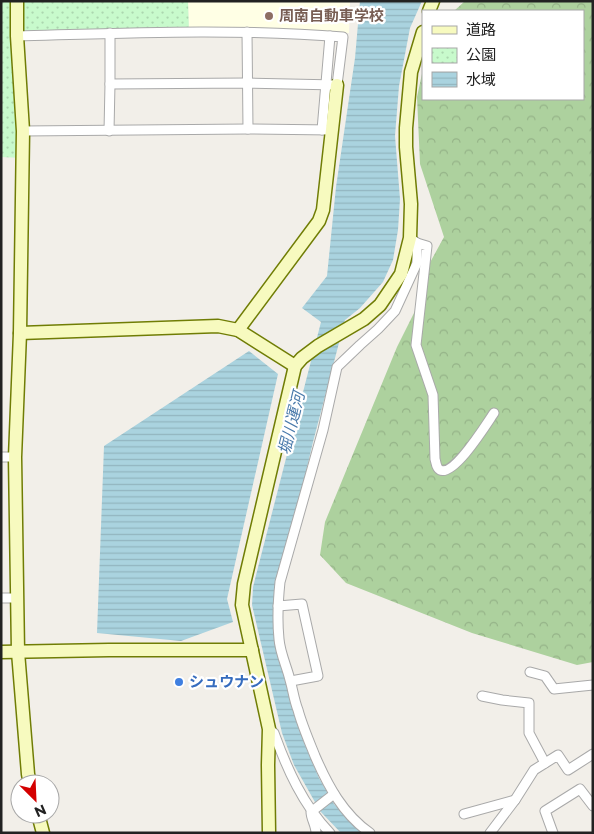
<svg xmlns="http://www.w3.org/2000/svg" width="594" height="834" viewBox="0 0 594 834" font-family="Montserrat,'Noto Sans JP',sans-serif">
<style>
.education{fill:#ffffe5}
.forest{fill:url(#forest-crowns)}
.park{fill:url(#park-dots)}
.water{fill:url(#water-rules)}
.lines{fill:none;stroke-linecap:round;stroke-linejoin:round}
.street-casing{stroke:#a9a9a9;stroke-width:11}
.secondary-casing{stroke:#707d05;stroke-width:15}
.street{stroke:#fff;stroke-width:9}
.secondary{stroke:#f7fabf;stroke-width:12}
.education-dot{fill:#8d6e63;stroke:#fff;stroke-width:2}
.shop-dot{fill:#3f7fe0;stroke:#fff;stroke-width:2}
.labels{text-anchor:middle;stroke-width:4.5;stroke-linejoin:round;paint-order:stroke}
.education-label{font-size:15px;font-weight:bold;fill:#785e54;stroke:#fff;text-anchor:start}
.shop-label{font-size:15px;font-weight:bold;fill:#366cbe;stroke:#fff;text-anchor:start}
.water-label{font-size:16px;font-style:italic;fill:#4a7aab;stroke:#fff}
</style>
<defs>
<pattern id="forest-crowns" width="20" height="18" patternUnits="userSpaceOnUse" patternTransform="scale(1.25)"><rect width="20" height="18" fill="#add19e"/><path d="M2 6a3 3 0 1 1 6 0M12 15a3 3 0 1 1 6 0" fill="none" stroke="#95b388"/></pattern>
<pattern id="park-dots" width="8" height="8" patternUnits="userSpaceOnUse" patternTransform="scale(1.25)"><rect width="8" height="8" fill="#c8facc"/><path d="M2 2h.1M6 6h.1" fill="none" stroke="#acd6af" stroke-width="1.8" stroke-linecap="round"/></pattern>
<pattern id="water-rules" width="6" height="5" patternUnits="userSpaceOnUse" patternTransform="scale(1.25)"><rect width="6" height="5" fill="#aad3df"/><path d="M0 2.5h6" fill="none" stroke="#92b5bf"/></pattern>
</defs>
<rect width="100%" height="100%" fill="#f2efe9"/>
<!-- education -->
<polygon class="education" points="188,1 350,1 349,33 189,32"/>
<!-- forest -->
<polygon class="forest" points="465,1 593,1 593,662 577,665 472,633 346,583 320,555 325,522 397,347 424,293 427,268 444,237 420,164 417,97 423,69 423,99 583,99 583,11 454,11"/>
<!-- park -->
<polygon class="park" points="1,1 188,1 189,32 17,36 23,158 1,157"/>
<!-- water -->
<g class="water">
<polygon points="360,1 422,1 410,28 399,86 395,136 400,199 398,230 393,260 383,282 360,308 345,320 313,442 301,493 275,584 273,613 276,640 296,718 305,745 319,778 334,804 363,833 341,833 320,811 294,765 282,733 252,605 253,587 321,322 302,308 327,276 336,187 355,58"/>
<polygon points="249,351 278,374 227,599 233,622 181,641 97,633 104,446"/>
</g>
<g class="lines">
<defs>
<g id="street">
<polyline points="247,32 248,129"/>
<path d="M17 36C126 33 235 28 343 37L337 85 247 83 110 84"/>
<polyline points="322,130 330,36"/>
<polyline points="23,131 248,129 331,130"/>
<polyline points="109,131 110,84 110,33"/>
<path d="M413 240 417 243 427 246 416 345 433 395 435 459C436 462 436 468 440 470 454 477 487 423 494 413"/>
<polyline points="1,457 15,457"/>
<polyline points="1,598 17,598"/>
<polyline points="278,606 302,604 318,676 291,681"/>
<polyline points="530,672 545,676 554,689 593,685"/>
<polyline points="482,696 502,700 529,703 529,733 545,763"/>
<path d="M269 729 274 733C287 769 303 805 330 833"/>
<polyline points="464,814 515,800"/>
<path d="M316 833C316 825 311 819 311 812L334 794"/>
<path d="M370 833C343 814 328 786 315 756 309 741 302 725 298 710 294 700 293 690 290 680 287 667 280 653 279 639 277 620 278 601 280 582L323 430 337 367 360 345 378 329 395 311 417 263V243"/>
<polyline points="490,833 515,800 534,770 558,755 568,770 593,754"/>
<polyline points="553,833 545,811 580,789 593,806"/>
</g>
<g id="secondary">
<polyline points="17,1 17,36 23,131 20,333 15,457 18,652 28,774 30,784"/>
<polyline points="429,11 433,1"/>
<polyline points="238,330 319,221 323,210 337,85"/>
<polyline points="20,333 218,326 238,330 295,366"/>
<polyline points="1,652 109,650 252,650"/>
<polyline points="38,814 43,833"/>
<polyline points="269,833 268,765 269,729 242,605 244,584 295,366 302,358 318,346 364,319 380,305 401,274 410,238 411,204 406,147 406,128 411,72 423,32"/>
</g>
</defs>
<!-- street casing -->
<use href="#street" class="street-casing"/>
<!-- secondary casing -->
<use href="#secondary" class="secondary-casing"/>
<!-- street -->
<use href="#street" class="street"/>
<!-- secondary -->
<use href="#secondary" class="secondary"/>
</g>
<!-- markers -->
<circle class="education-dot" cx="269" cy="16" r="5"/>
<circle class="shop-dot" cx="179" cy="682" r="5"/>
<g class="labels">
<!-- education labels -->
<g class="education-label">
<text x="279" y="21">周南自動車学校</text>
</g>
<!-- shop labels -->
<g class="shop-label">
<text x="189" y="687">シュウナン</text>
</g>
<!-- water labels -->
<g class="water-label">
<text transform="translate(291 423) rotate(-76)" y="6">堀川運河</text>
</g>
</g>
<!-- border -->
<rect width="594" height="834" fill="none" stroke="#222222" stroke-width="5"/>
<!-- legend -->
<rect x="422" y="10" width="162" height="90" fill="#ffffff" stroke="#a7a7a7"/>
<rect x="432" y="26" width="25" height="8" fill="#f7fabf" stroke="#a7a7a7"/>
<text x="466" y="35" font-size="15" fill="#222222">道路</text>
<rect x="432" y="48" width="25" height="15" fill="url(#park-dots)" stroke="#a7a7a7"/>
<text x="466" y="60" font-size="15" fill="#222222">公園</text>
<rect x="432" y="72" width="25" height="15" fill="url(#water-rules)" stroke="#a7a7a7"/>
<text x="466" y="85" font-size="15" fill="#222222">水域</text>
<!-- north arrow -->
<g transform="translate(35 799) rotate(156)"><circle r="24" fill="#ffffff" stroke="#a7a7a7"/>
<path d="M0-4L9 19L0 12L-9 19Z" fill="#d40000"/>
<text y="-8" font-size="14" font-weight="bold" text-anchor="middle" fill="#222222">N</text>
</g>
</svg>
